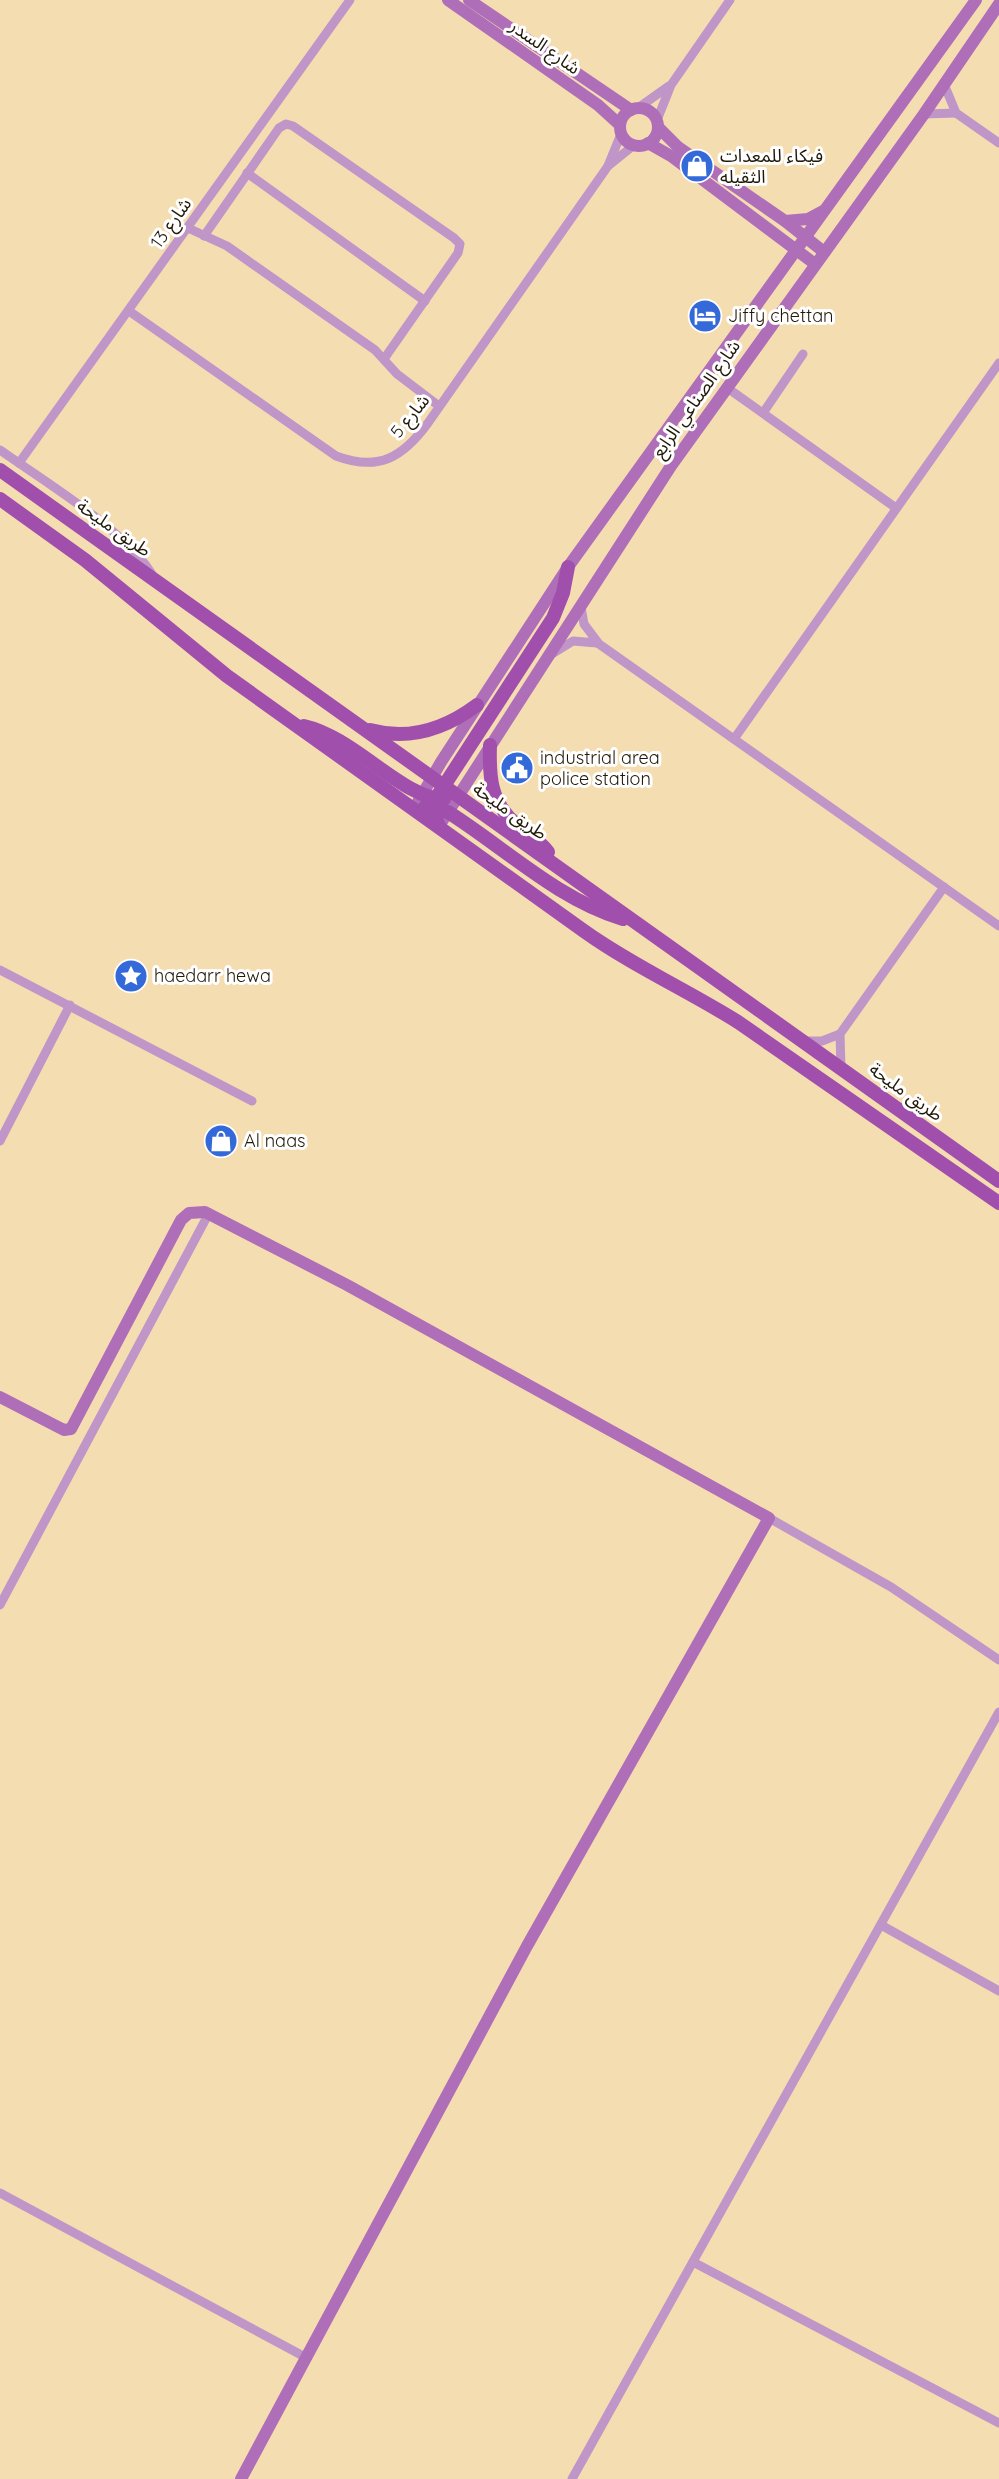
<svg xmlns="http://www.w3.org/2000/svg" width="999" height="2479" viewBox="0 0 999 2479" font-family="Quicksand,'Noto Sans Arabic',sans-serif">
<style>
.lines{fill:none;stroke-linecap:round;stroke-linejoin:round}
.street{stroke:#c095c7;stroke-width:9}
.secondary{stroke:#af6eb8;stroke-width:12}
.primary{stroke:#a14fad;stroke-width:14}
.labels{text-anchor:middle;stroke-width:6;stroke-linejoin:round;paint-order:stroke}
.street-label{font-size:18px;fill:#211908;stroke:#fff}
.poi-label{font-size:18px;fill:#211908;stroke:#fff;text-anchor:start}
</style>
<rect width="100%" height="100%" fill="#f5ddb2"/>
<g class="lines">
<!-- street -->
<g class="street">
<polyline points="944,84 956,113 999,143"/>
<polyline points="638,108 669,86"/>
<polyline points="924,114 956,113"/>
<polyline points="657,120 671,85 730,0"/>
<polyline points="608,166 634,145"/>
<polyline points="247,173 425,301"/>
<polyline points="188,228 227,246 375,350 397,374 439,406"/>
<polyline points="204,236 279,128 286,124 293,126 454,238 460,244 458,253 384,359"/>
<path d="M129 311 336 456C379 472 403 457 428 423L608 166 621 134"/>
<polyline points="726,387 896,508"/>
<polyline points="763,413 803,354"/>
<path d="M0 450C42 480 132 534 154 578"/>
<polyline points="19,463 350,0"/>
<polyline points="581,607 584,624 599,644 999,926"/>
<polyline points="552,654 573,641 597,643"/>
<polyline points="734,739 999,363"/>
<polyline points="0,970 252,1101"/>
<polyline points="805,1041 822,1041 840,1034"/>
<polyline points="841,1068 840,1034 944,887"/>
<polyline points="0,1141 70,1005"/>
<polyline points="769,1518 891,1587 999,1660"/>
<polyline points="0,1605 209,1213"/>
<polyline points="881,1925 999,1991"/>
<polyline points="0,2193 305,2357"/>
<polyline points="693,2262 999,2423"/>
<polyline points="572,2479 999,1712"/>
</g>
<!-- secondary -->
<g class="secondary">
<polyline points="448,0 598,105 620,125"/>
<polyline points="469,0 631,110"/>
<circle cx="639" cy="127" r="19"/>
<polyline points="658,127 678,147 785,221 824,252"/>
<polyline points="648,143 671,156 815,264"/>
<polyline points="785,221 808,219 823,211"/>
<polyline points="414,809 441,762 568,567 976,0"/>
<polyline points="439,826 671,466 924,114 999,4"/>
<polyline points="0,1397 64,1430 71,1429 181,1220 189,1213 205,1212 347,1285 769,1518 527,1946 241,2479"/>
</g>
<!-- primary -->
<g class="primary">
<polyline points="0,470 999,1181"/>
<path d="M0 499 85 560 227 676 584 931C633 966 687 990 738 1022L999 1203"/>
<path d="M304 726C354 737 403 799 444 799"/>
<path d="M370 730C410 741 445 729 477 705"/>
<path d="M490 745C489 775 490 802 515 823 527 833 539 840 548 852"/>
<path d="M425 807 448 812C505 848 557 899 623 919"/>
<polyline points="439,826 434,814 438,795 553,618 563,593 568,567"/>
</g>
</g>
<!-- icons -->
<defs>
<symbol id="shop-disc" viewBox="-11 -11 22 22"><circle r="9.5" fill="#3369d8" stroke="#fff"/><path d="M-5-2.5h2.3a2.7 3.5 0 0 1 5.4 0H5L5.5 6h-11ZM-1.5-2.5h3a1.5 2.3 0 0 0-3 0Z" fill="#fff"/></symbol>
<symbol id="hotel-disc" viewBox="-11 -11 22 22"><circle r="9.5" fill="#3369d8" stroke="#fff"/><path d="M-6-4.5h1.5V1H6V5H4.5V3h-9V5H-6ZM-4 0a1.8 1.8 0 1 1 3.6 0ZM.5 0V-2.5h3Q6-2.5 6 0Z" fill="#fff"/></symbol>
<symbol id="civic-disc" viewBox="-11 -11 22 22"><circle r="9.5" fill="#3369d8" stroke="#fff"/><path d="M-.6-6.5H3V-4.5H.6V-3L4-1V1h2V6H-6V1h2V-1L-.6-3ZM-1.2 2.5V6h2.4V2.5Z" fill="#fff"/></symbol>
<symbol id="sight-disc" viewBox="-11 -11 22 22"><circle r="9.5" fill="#3369d8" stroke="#fff"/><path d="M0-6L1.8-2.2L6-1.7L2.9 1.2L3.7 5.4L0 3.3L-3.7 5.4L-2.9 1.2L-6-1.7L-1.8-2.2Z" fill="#fff"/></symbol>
</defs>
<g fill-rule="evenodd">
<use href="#shop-disc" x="678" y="147" width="38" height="38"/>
<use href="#hotel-disc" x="686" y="297" width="38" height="38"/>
<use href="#civic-disc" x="498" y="749" width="38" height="38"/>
<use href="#sight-disc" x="112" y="957" width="38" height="38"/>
<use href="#shop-disc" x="202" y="1122" width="38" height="38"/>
</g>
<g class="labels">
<!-- street labels -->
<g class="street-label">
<text transform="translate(545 47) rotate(35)" y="6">شارع السدر</text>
<text transform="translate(171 223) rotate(-55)" y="6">شارع 13</text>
<text transform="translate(696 399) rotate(-55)" y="6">شارع الصناعي الرابع</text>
<text transform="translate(410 416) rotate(-51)" y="6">شارع 5</text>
<text transform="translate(114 528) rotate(35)" y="6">طريق مليحة</text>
<text transform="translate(510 811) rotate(35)" y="6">طريق مليحة</text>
<text transform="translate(906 1092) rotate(36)" y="6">طريق مليحة</text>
</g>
<!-- poi labels -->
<g class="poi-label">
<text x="720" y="162">فيكاء للمعدات<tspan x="720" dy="21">الثقيله</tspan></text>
<text x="728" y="322">Jiffy chettan</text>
<text x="540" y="764">industrial area<tspan x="540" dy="21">police station</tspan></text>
<text x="154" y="982">haedarr hewa</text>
<text x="244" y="1147">Al naas</text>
</g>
</g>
</svg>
